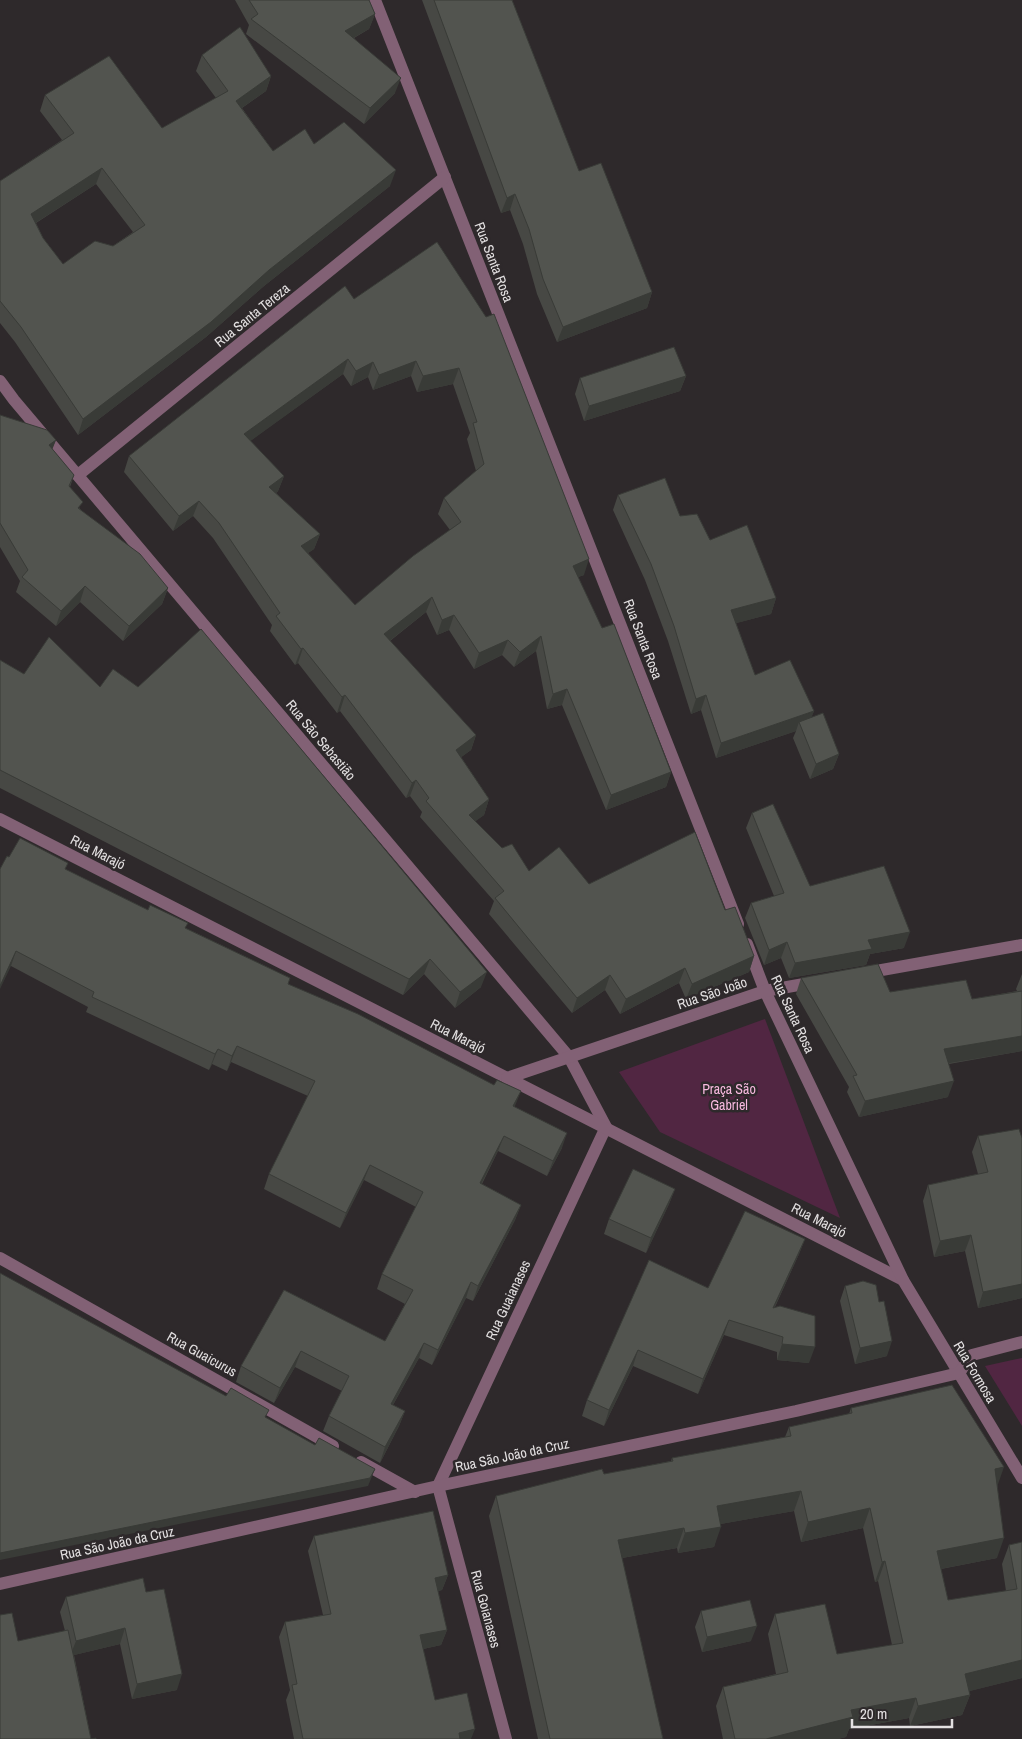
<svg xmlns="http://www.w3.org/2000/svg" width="1022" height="1739" viewBox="0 0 1022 1739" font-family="'Archivo Narrow',sans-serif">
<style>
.green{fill:#512642}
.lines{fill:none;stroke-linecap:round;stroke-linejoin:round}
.minor{stroke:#826175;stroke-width:12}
.wall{fill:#474844;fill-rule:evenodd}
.shaded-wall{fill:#393b37}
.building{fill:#52544f;stroke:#393b37;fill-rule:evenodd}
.labels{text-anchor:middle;stroke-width:5;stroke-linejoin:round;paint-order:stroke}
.street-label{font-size:14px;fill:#e3e0e1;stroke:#2e292b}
.park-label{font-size:14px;fill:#f7b9de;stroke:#2e292b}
</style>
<rect width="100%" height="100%" fill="#2e292b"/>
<!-- green -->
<g class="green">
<polygon points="765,1019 840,1218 660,1132 619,1072"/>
<polygon points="1022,1358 1022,1426 985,1366"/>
</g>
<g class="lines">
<!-- minor -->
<g class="minor">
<polyline points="375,0 738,924"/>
<polyline points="0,381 14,400 569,1057 606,1127 438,1486 506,1739"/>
<polyline points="78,475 445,177"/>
<polyline points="0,819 903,1280"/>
<polyline points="747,944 765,991 903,1280 1022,1478"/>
<polyline points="865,973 1022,945"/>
<polyline points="507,1078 765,991 815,982"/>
<polyline points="0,1258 333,1446"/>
<polyline points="361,1462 415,1492"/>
<polyline points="0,1584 438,1486 796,1411 959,1373 972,1355 1022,1342"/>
</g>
</g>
<!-- wall -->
<g class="wall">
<polygon points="235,0 369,0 375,14 369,29 354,38 395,93 364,124 246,34 249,25"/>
<polygon points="422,0 512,0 579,171 652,292 647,308 557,342 537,294 523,244 510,210 501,213"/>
<path d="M202 55 271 76 266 91 242 108 273 151 314 144 390 186 264 286 206 337 78 435 15 342 0 323V181L62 140 40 111 45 95 162 128 216 98 196 71ZM96 184 133 232 113 246 63 264 43 238 36 223Z"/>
<path d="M437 242 584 575 578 577 602 628 671 772 666 787 606 810 562 705 547 709 536 651 514 667 502 655 474 669 449 630 437 635 426 612 390 641 476 735 471 750 461 757 489 799 484 815 475 821 502 848 529 871 589 884 725 910 754 956 749 972 686 999 679 983 620 1014 605 990 572 1013 489 914 494 901 420 817 422 812 410 796 406 798 340 711 337 713 298 663 295 665 270 631 272 625 213 538 193 516 173 531 124 472 129 456 354 299ZM343 374 351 386 368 377 373 390 411 376 417 392 453 384 470 433 467 439 476 471 444 498 438 514 450 530 355 605 308 553 314 549 320 534 276 493 278 491 284 476 250 441Z"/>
<polygon points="686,376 680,391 584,421 575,394 580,378"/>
<polygon points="0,415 56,440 52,449 74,475 70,487 80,509 168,588 162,604 123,641 80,602 56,626 16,592 20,581 0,547"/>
<polygon points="618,495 680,516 776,598 771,614 736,623 755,675 814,711 811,717 839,754 833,769 810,779 793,738 796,731 716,758 701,710 691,714 668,641 645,580 613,510"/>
<polygon points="0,660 24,674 100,687 481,987 455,1008 424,974 403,995 0,788"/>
<polygon points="752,813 810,886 904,948 870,954 866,965 789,978 781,958 764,965 745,918 751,903 774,896 746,828"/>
<polygon points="9,857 68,863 65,869 148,910 290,978 288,985 515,1107 562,1148 547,1176 498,1151 482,1184 521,1205 515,1220 473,1301 466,1298 432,1365 419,1358 393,1405 405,1411 399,1426 380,1463 323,1431 329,1416 342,1391 295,1367 274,1403 236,1382 241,1366 284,1290 385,1341 405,1304 377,1289 382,1274 416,1207 364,1180 340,1228 264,1189 269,1174 308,1096 231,1062 227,1071 212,1064 209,1070 86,1012 88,1007 11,966"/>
<polygon points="1022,974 1022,1051 949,1064 948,1097 859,1117 847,1092 849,1087 796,994 801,978 890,992 972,999 1017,991 1016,989"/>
<polygon points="978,1136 1022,1138 1022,1298 978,1308 965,1251 934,1257 923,1201 928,1185 978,1174 972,1152"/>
<polygon points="675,1189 669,1204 646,1253 604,1234 609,1219"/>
<polygon points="805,1239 799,1254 775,1307 809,1363 777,1360 777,1352 724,1335 698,1394 633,1366 604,1426 582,1416 587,1400 649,1260 708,1288"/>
<polygon points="845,1286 887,1356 855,1364 840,1301"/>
<polygon points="851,1408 997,1485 997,1558 941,1569 948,1600 1006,1591 1002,1564 1009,1545 1022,1542 1022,1678 969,1691 970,1695 962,1715 910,1726 909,1718 849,1729 846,1737 838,1739 723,1739 716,1706 723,1687 776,1674 768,1634 775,1614 837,1654 892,1645 878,1581 875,1582 863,1528 801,1542 794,1511 720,1524 714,1547 678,1553 677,1548 622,1558 663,1739 538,1739 489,1516 496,1496 671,1461 672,1458 785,1437 789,1427 849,1414"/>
<polygon points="314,1536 448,1575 442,1590 438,1591 447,1630 441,1645 423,1649 435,1700 471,1739 294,1739 286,1700 290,1690 279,1637 285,1622 323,1615 308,1551"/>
<polygon points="146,1592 177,1690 132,1699 120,1644 74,1655 91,1739 0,1739 18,1641 65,1631 60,1612 66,1597"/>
<polygon points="701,1611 751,1641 702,1652 695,1627"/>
</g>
<!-- shaded-wall -->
<g class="shaded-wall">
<polygon points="375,14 369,29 339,46 345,31"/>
<polygon points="271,76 266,91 230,116 236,101"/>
<polygon points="401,78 395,93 364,124 370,108"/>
<polygon points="102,168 96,184 26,229 31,214"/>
<polygon points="396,170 390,186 264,286 206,337 78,435 83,419 269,270"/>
<polygon points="515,194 510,210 501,213 507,198"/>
<polygon points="652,292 647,308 557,342 563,327"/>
<polygon points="348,359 343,374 238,450 244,434"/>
<polygon points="416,361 411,376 373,390 379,375"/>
<polygon points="373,362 368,377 351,386 356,371"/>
<polygon points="459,368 453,384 417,392 423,376"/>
<polygon points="686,376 680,391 584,421 589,406"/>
<polygon points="56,440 50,455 49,445"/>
<polygon points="284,476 278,491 263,503 269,487"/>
<polygon points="199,501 193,516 173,531 179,516"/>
<polygon points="320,534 314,549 296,561 301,546"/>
<polygon points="589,559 584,575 567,581 573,566"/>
<polygon points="85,586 80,602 56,626 61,611"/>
<polygon points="168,588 162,604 123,641 129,626"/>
<polygon points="432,597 426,612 378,650 384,634"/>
<polygon points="776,598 771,614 726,626 731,610"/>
<polygon points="454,615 449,630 437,635 442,620"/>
<polygon points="541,636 536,651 514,667 520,652"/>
<polygon points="508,640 502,655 474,669 479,653"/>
<polygon points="303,648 298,663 295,665 301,649"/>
<polygon points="567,689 562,705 547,709 553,694"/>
<polygon points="345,695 340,711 337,713 342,697"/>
<polygon points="706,695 701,710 691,714 696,699"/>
<polygon points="814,711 808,727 799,722 796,731 716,758 721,743"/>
<polygon points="476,735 471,750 451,765 456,750"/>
<polygon points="839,754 833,769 810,779 816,764"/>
<polygon points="671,772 666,787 606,810 611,795"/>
<polygon points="416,780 410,796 406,798 412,783"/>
<polygon points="489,799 484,815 464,830 469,815"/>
<polygon points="910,932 904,948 870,954 866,965 789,978 795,963 868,940"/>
<polygon points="787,942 781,958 764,965 769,950"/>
<polygon points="16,951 11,966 0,989 0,986"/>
<polygon points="754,956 749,972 686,999 692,984"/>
<polygon points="430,959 424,974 403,995 409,979"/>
<polygon points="685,968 679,983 620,1014 626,999"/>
<polygon points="487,972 481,987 455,1008 460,992"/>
<polygon points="610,975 605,990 572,1013 577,998"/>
<polygon points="1022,1036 1022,1051 938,1065 944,1049"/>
<polygon points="237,1046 231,1062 227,1071 232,1056"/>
<polygon points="218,1049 212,1064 209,1070 215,1054"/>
<polygon points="954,1081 948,1097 859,1117 865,1101"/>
<polygon points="521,1091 515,1106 508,1121 513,1106"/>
<polygon points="567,1133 562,1148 547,1176 553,1161"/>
<polygon points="504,1136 498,1151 474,1198 480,1183"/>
<polygon points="370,1165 364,1180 340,1228 346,1213"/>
<polygon points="675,1189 669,1204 646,1253 651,1238"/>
<polygon points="521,1205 515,1220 473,1301 478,1286"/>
<polygon points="971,1235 965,1251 934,1257 940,1241"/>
<polygon points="805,1239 799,1254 767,1323 773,1308"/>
<polygon points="471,1282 466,1298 432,1365 438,1350"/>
<polygon points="1022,1284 1022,1298 978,1308 983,1292"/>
<polygon points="729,1320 724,1335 698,1394 703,1379"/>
<polygon points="892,1341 887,1356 855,1364 860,1348"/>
<polygon points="424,1343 419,1358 385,1419 391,1404"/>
<polygon points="782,1344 815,1347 809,1363 777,1360"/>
<polygon points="638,1350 633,1366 604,1426 609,1410"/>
<polygon points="301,1351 295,1367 274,1403 280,1388"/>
<polygon points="405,1411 399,1426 380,1463 385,1447"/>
<polygon points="1004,1467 997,1487 995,1469"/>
<polygon points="375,1469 368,1486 0,1560 0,1553"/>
<polygon points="801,1491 794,1511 710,1526 717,1506"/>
<polygon points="870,1508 863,1528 801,1542 808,1522"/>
<polygon points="721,1527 714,1547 678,1553 685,1533"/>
<polygon points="684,1528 677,1548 611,1560 618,1540"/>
<polygon points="1004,1538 997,1558 930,1571 937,1551"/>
<polygon points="885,1561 878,1581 875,1582 882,1562"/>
<polygon points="448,1575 442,1590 430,1593 435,1578"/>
<polygon points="757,1626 751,1641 702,1652 707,1637"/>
<polygon points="125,1628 120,1644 70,1656 76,1641"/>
<polygon points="447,1630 441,1645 414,1651 420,1635"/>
<polygon points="1022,1660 1022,1678 958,1694 965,1674"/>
<polygon points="182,1674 177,1690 132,1699 137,1684"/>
<polygon points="970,1695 962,1715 910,1726 918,1706"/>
<polygon points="916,1698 909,1718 849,1729 846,1737 838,1739 766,1739 851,1710"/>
<polygon points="475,1729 471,1739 457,1739 459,1733"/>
</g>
<!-- building -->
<g class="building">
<polygon points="249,0 369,0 375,14 345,31 401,78 370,108 251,19 258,14"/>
<polygon points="434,0 512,0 579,171 601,163 652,292 563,327 543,279 529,229 515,194 507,198"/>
<path d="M240 27 271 76 236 101 273 151 305 129 314 144 344 122 396 170 269 270 211 322 83 419 21 327 0 301V181L74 133 45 95 109 56 162 128 228 91 202 55ZM102 168 145 225 113 246 95 241 63 264 43 238 31 214Z"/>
<path d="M437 242 486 317 494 314 589 559 573 566 602 628 614 624 671 772 611 795 567 689 553 694 541 636 520 652 508 640 479 653 454 615 442 620 432 597 384 634 476 735 456 750 489 799 469 815 502 848 512 844 529 871 559 847 589 884 695 832 725 910 735 907 754 956 692 984 685 968 626 999 610 975 577 998 495 898 504 891 426 801 429 798 416 780 412 783 345 695 342 697 303 648 301 649 276 616 280 613 219 523 199 501 179 516 129 456 345 286 354 299ZM348 359 356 371 373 362 379 375 416 361 423 376 459 368 477 422 473 423 484 464 444 498 461 522 413 556 355 605 301 546 320 534 269 487 284 476 244 434Z"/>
<polygon points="674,347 686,376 589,406 580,378"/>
<polygon points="0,415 47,430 56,440 49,445 74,475 69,486 83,502 78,508 140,554 168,588 129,626 85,586 61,611 22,577 28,570 0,523"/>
<polygon points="665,478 680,516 697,514 710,540 747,525 776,598 731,610 755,675 790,660 814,711 721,743 706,695 696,699 674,626 651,564 618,495"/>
<polygon points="201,629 487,972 460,992 430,959 409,979 0,770 0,660 24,674 49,637 100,687 113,669 138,687"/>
<polygon points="823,713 839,754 816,764 799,722"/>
<polygon points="773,804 810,886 884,866 910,932 868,940 872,949 795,963 787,942 769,950 751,903 784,893 752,813"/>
<polygon points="20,838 68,863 65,869 148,910 150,905 188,923 185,928 290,978 288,984 358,1014 494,1085 497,1080 521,1091 513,1106 567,1133 553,1161 504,1136 480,1183 521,1205 478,1286 471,1282 438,1350 424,1343 391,1404 405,1411 385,1447 329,1416 349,1376 301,1351 280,1388 241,1366 284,1290 385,1341 413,1290 382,1274 423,1192 370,1165 346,1213 269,1174 315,1081 237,1046 232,1056 218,1049 215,1054 92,997 94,992 16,951 0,986 0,869 7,856 9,857"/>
<polygon points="878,964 890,992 966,980 972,999 1022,991 1022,1036 944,1049 954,1081 865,1101 853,1076 857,1075 801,978"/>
<polygon points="1019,1129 1022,1138 1022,1284 983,1292 971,1235 940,1241 928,1185 988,1172 978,1136"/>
<polygon points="633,1169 675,1189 651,1238 609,1219"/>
<polygon points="745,1211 805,1239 773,1308 780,1306 815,1316 815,1347 782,1344 783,1337 729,1320 703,1379 638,1350 609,1410 587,1400 649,1260 708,1288"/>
<polygon points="0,1273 226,1396 231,1388 269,1410 265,1417 315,1445 319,1438 375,1469 370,1478 0,1553"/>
<polygon points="863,1281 876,1285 879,1302 884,1301 892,1341 860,1348 845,1286"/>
<polygon points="952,1385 1004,1467 995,1469 1004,1538 937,1551 948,1600 1017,1589 1009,1545 1022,1542 1022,1660 965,1674 970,1695 918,1706 916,1698 851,1710 853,1717 766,1739 735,1739 723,1687 788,1672 775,1614 825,1604 837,1654 903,1643 885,1561 882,1562 870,1508 808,1522 801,1491 717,1506 721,1527 685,1533 684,1528 618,1540 663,1739 550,1739 496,1496 602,1469 604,1474 673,1461 672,1458 791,1436 789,1427 852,1413 851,1408"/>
<polygon points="433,1511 448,1575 435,1578 447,1630 420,1635 435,1700 467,1693 475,1729 459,1733 460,1739 303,1739 292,1685 297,1684 285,1622 331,1614 314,1536"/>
<polygon points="143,1578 146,1592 164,1589 182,1674 137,1684 125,1628 76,1641 66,1597"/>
<polygon points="750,1600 757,1626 707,1637 701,1611"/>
<polygon points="12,1613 18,1641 68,1630 91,1739 96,1738 96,1739 0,1739 0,1615"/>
</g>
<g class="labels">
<!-- street labels -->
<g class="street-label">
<text transform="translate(494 262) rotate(69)" y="5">Rua Santa Rosa</text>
<text transform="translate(252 315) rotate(-39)" y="5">Rua Santa Tereza</text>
<text transform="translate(643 639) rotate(69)" y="5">Rua Santa Rosa</text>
<text transform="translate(321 740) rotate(50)" y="5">Rua São Sebastião</text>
<text transform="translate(98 852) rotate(27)" y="5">Rua Marajó</text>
<text transform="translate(712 993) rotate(-19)" y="5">Rua São João</text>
<text transform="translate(793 1014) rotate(65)" y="5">Rua Santa Rosa</text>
<text transform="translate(458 1036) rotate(27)" y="5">Rua Marajó</text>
<text transform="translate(819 1220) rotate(27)" y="5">Rua Marajó</text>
<text transform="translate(508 1300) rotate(-65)" y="5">Rua Guaianases</text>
<text transform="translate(202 1354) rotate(29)" y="5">Rua Guaicurus</text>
<text transform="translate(975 1372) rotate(59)" y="5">Rua Formosa</text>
<text transform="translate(512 1455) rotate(-12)" y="5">Rua São João da Cruz</text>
<text transform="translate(117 1543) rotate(-12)" y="5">Rua São João da Cruz</text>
<text transform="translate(486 1609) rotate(75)" y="5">Rua Goianases</text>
</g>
<!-- park labels -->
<g class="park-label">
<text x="729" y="1094">Praça São<tspan x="729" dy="16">Gabriel</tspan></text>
</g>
</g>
<!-- scale -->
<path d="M852 1719v8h100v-8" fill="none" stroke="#e3e0e1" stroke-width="2.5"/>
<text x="860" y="1719" font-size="15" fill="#e3e0e1" stroke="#2e292b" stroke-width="4" paint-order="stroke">20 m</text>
</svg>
